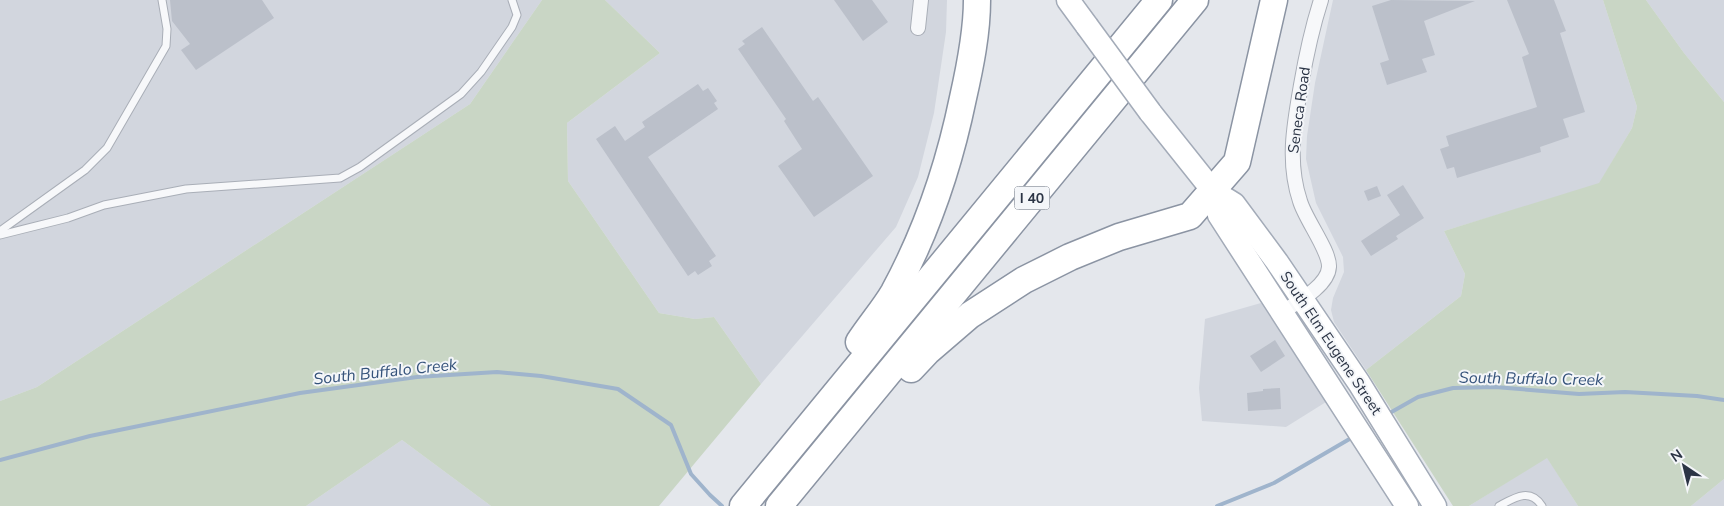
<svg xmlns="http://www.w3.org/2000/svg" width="1724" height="506" viewBox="0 0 1724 506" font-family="'Nunito Sans',sans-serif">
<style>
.built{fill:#d2d6de}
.green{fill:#c9d6c5}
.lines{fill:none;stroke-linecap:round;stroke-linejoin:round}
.stream{stroke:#9fb4cc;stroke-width:4}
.building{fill:#bbc0ca}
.service-casing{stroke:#a9aeb7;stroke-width:9}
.minor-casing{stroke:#a9aeb7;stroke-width:16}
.primary-casing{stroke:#a3abb8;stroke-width:25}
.motorway-casing{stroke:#8b94a3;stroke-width:29}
.service{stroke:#f7f8fa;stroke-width:7}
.minor{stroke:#f7f8fa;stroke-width:14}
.primary{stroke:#fff;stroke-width:22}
.motorway{stroke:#fff;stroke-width:26}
.primary-bridge-casing{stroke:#a3abb8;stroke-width:25;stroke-linecap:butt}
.primary-bridge{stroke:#fff;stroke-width:22}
.labels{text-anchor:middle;stroke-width:4;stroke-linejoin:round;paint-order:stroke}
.shield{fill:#f4f6f9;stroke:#676e7b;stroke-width:1}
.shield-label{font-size:14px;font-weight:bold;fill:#2b3445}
.street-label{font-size:15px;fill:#2b3445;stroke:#f4f6f9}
.water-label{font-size:16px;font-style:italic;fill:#34527a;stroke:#f4f6f9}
</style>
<rect width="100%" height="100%" fill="#e4e7ec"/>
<!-- built -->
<g class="built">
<polygon points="0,0 542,0 470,104 37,387 0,401"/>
<polygon points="605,0 947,0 946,32 934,113 918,177 896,227 761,384 714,317 695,319 659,313 568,181 567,123 660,53"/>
<polygon points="1333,0 1603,0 1637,107 1632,128 1599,184 1444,231 1465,274 1461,296 1366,370 1334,322 1331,310 1333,298 1344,272 1343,257 1316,203 1306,159 1307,136 1315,83"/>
<polygon points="1646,0 1724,0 1724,102 1684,53"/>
<polygon points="1261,303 1326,402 1286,427 1202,421 1199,388 1205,319"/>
<polygon points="402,440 491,506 306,506"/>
<polygon points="1547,457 1578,506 1469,506"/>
<polygon points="1724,479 1724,506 1691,506"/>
</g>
<!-- green -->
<g class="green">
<polygon points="542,0 605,0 660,53 567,123 568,181 659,313 695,319 714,317 761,384 659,506 491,506 402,440 306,506 0,506 0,401 37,387 470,104"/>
<polygon points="1603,0 1646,0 1684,53 1724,102 1724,479 1691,506 1578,506 1547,458 1469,506 1453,506 1366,370 1461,296 1465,274 1444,231 1599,183 1632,128 1637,107"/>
</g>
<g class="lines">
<!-- stream -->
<g class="stream">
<polyline points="1388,414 1418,397 1453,388 1495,387 1579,394 1625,392 1697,396 1724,400"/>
<polyline points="0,460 90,436 300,393 417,377 497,372 541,376 618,389 671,425 691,474 710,495 722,506"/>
<polyline points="1217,506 1274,483 1353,437"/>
</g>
</g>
<!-- building -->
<g class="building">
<polygon points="170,0 262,0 274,18 196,70 181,50 190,44 172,21"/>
<polygon points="834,0 872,0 888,22 863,41"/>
<polygon points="1391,0 1475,1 1424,21 1435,55 1422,59 1427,72 1387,85 1380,63 1389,60 1372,6"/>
<polygon points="1507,0 1554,0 1566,31 1560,33 1585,112 1563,119 1569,137 1540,147 1541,152 1457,178 1454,167 1447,169 1440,149 1449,146 1446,136 1537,107 1522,57 1529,54"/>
<polygon points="762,27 813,101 818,97 873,176 814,217 778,166 802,149 784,121 786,119 738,49 745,44 742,41"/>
<polygon points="698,84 703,91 708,88 717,101 714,103 718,109 648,157 716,256 709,261 712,266 698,275 695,271 688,276 596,139 615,126 625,141 645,127 642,122"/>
<polygon points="1403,185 1424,218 1396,236 1398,239 1371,256 1361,241 1400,215 1387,195"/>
<polygon points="1377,186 1381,196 1368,201 1364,191"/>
<polygon points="1275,340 1285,356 1261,372 1250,356"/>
<polygon points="1280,388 1281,409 1248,411 1247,393 1263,391 1263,389"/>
</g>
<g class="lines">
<defs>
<g id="service">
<polyline points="0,231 85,170 107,148 166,46 167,29 162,0"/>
<polyline points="0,235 68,218 104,205 186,189 340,178 360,167 461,94 481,72 512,27 517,15 512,0"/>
<path d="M1499 506C1514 498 1530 487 1542 506"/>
</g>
<g id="minor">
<polyline points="918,28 921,0"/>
<path d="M1281 313C1296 303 1328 286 1329 267 1330 251 1305 219 1300 201 1287 162 1294 125 1301 85 1306 56 1312 28 1321 0"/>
</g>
<g id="primary">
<polyline points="1068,0 1087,26"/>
<polyline points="1150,112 1213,191 1234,204 1277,262 1359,383 1435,506"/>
<polyline points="1213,191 1219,215 1407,506"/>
</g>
<g id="motorway">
<path d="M859 342C870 325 884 309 894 292 927 231 949 166 963 98 970 67 977 33 977 0"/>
<polyline points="911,369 927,352 970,315 1024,280 1070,257 1119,237 1190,216 1237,162 1274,0"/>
<polyline points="743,506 1159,0"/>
<polyline points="779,506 1195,0"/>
</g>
</defs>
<!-- service casing -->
<use href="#service" class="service-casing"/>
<!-- minor casing -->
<use href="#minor" class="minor-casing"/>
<!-- primary casing -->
<use href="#primary" class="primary-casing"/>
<!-- motorway casing -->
<use href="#motorway" class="motorway-casing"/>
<!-- service -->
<use href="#service" class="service"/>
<!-- minor -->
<use href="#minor" class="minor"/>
<!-- primary -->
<use href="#primary" class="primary"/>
<!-- motorway -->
<use href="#motorway" class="motorway"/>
<defs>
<polyline id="primary-bridge" points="1087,26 1150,112"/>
</defs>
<!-- primary-bridge casing -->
<use href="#primary-bridge" class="primary-bridge-casing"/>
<!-- primary-bridge -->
<use href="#primary-bridge" class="primary-bridge"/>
</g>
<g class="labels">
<!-- shield labels -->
<rect class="shield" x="1014.5" y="186.5" width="35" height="23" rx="4"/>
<g class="shield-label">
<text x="1032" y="203">I 40</text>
</g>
<!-- street labels -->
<g class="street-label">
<text transform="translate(1299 110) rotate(-82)" y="5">Seneca Road</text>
<text transform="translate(1331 343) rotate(56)" y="5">South Elm Eugene Street</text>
</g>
<!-- water labels -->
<g class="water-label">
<text transform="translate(385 371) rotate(-6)" y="6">South Buffalo Creek</text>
<text transform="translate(1531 378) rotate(1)" y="6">South Buffalo Creek</text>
</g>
</g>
<!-- north arrow -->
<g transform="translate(1684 466) rotate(325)" stroke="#f4f6f9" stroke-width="4" paint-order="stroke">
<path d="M0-4L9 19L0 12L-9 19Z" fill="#2b3445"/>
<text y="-8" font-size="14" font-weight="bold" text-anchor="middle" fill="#2b3445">N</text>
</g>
</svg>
